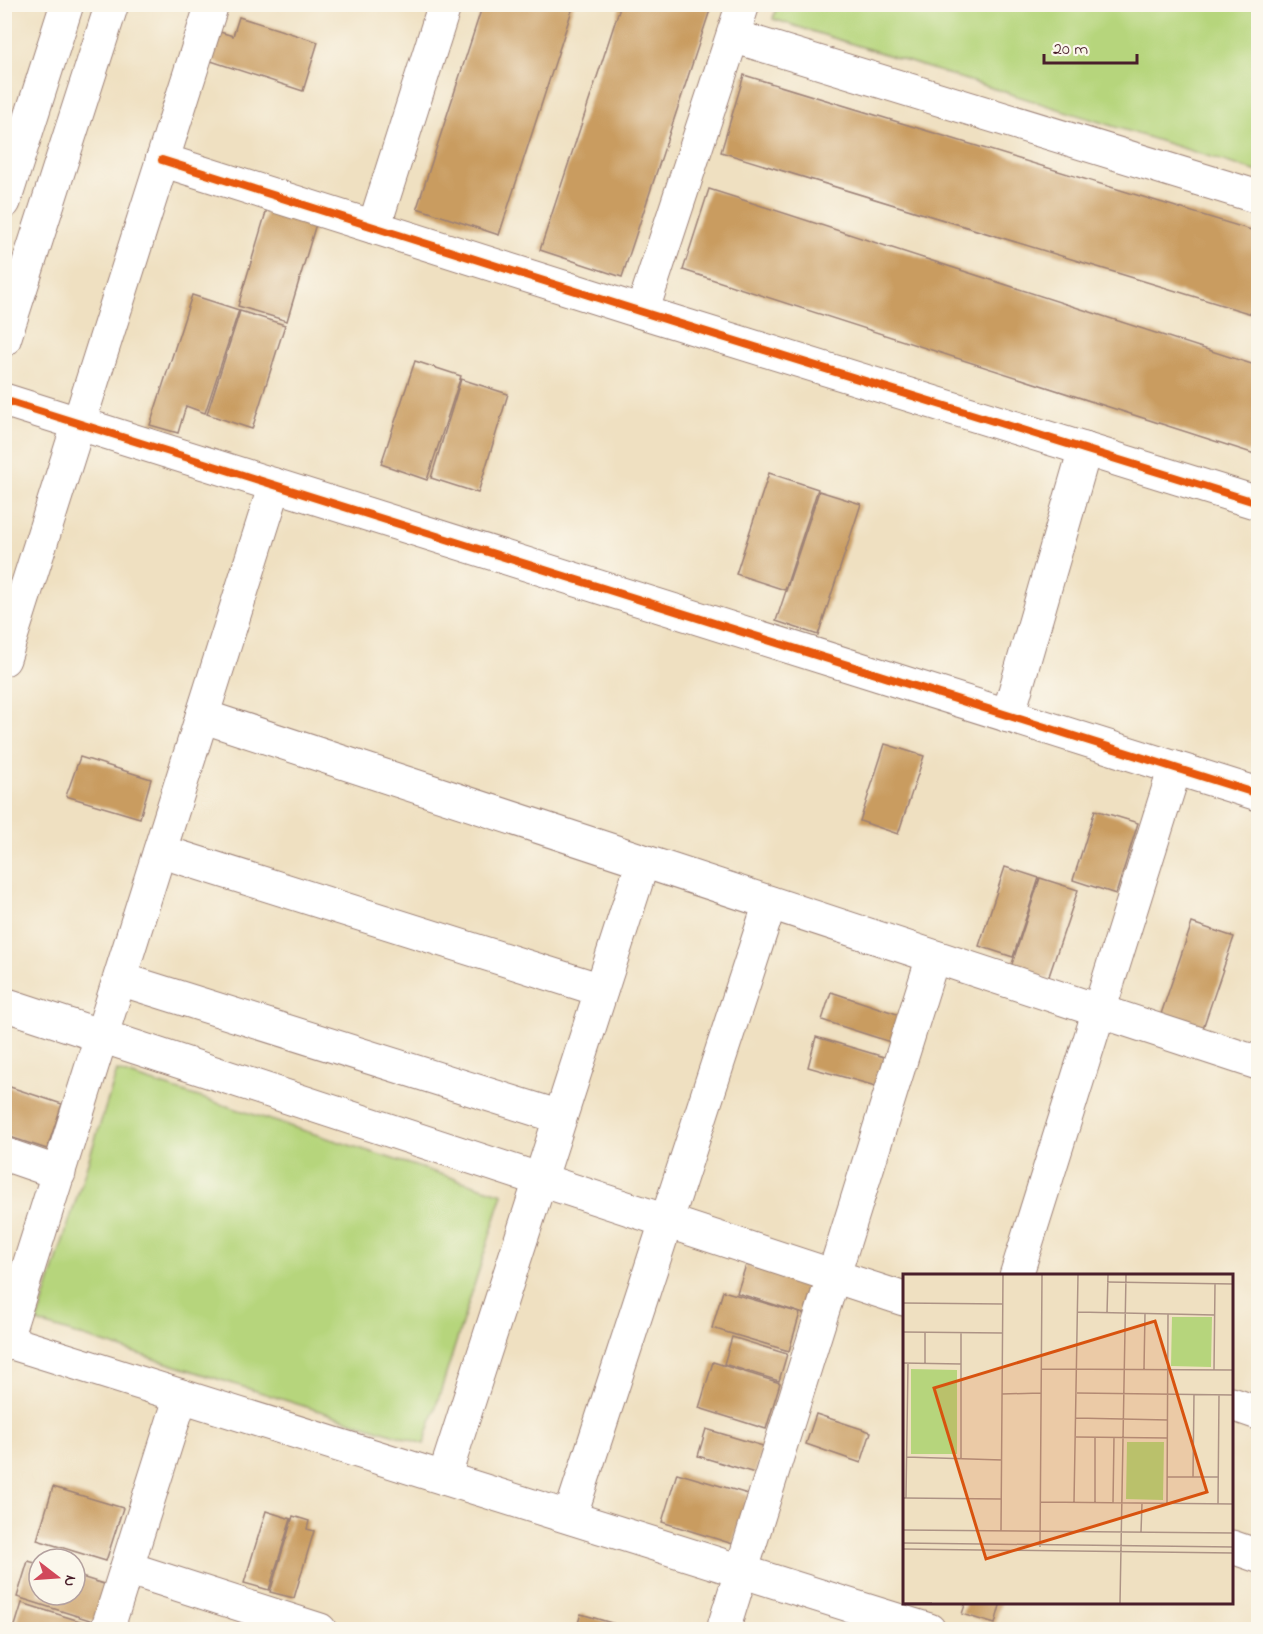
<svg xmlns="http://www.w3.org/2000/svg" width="1263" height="1634" viewBox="0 0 1263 1634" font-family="'Indie Flower',sans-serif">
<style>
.green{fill:#b6d57c;stroke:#807a54;stroke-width:1.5}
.building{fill:#c99c61}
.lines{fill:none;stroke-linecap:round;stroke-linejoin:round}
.minor-casing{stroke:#9c8076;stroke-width:35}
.tertiary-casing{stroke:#9c8076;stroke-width:35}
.minor{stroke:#fff;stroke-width:33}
.tertiary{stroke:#fff;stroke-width:33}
.cycleway-casing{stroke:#fbf7ec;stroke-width:11}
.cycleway{stroke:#e8590c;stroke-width:8}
.inset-road{fill:none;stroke:#ad9385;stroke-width:1.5}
.view{fill:#d8530f;fill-opacity:0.15;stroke:#d8530f;stroke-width:3}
.inset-edge{fill:none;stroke:#4a1f2b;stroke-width:3}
</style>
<rect width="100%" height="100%" fill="#fbf7ec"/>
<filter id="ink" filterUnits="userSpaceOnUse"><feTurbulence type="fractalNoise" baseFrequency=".0167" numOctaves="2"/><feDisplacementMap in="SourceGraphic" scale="12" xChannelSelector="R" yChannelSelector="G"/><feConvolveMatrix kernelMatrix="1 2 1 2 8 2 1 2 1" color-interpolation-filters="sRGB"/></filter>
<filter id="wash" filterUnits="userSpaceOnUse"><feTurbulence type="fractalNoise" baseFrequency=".008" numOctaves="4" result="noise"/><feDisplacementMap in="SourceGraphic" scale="24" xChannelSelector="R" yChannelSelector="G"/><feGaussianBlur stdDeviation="1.35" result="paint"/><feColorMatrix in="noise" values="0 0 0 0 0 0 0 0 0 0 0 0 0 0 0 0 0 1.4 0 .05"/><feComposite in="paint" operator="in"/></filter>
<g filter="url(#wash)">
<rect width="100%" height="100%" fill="#efe0c1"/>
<!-- green -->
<g class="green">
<polygon points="777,5 1258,5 1258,172 773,19"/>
<polygon points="117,1071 503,1194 424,1444 37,1322"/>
</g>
<g id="blocks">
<!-- building -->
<g class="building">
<polygon points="483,4 574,4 499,235 417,208"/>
<polygon points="621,4 712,4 622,277 540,250"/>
<polygon points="239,17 318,42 303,91 211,61 220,32 233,36"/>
<polygon points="744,75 1258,232 1258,316 721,152"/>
<polygon points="709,189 1258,366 1258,455 683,270"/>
<polygon points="269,202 318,217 287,321 238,306"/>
<polygon points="192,295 239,310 205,413 186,406 178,433 150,425"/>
<polygon points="240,311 285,325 252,429 207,414"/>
<polygon points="415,361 461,376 427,480 381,464"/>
<polygon points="461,379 508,394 478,493 431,478"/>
<polygon points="769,473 818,489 785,590 736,574"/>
<polygon points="819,491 861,504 818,635 776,621"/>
<polygon points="885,744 924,756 898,834 860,821"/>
<polygon points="80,757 151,779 140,818 66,796"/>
<polygon points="1095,810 1138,823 1116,894 1073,880"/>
<polygon points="1005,867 1039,878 1013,957 979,946"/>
<polygon points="1040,878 1078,890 1048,979 1011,967"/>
<polygon points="1192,923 1234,937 1203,1028 1161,1014"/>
<polygon points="831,992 906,1017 897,1044 822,1020"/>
<polygon points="816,1037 891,1059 883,1088 808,1067"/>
<polygon points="4,1085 62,1104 47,1149 4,1135"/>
<polygon points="746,1265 813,1285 804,1314 737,1293"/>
<polygon points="723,1291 800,1313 789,1351 712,1328"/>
<polygon points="732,1337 787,1354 779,1381 724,1364"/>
<polygon points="713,1362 780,1383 766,1429 699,1408"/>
<polygon points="816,1414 871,1432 861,1463 806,1444"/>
<polygon points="706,1429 763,1446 755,1473 698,1456"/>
<polygon points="677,1473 748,1494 733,1544 662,1522"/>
<polygon points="53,1487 123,1508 106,1561 37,1540"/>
<polygon points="266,1511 291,1519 269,1590 244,1583"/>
<polygon points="293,1516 309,1521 307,1529 314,1531 294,1598 270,1592"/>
<polygon points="28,1561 39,1564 39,1595 75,1595 75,1575 107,1585 96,1622 17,1597"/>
<polygon points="966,1602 1001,1602 995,1624 962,1614"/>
<polygon points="22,1603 86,1623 84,1629 14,1629"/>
<polygon points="581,1614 632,1629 576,1629"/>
</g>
</g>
</g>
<g filter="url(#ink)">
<use href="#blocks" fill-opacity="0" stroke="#9c8076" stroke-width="1.5"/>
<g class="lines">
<defs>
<g id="minor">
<polyline points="733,36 1258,197"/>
<polyline points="162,160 642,312 1258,503"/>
<polyline points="374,227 445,4"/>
<polyline points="642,312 743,4"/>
<polyline points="4,659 212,4"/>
<polyline points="202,716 1258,1063"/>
<polyline points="1008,716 1085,449"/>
<polyline points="160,851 601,990"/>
<polyline points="120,979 560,1117"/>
<polyline points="4,1004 904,1299"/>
<polyline points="4,1154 59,1173"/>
<polyline points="1016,1276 1175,768"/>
<polyline points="6,1341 929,1630"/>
<polyline points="4,1345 275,485"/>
<polyline points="1232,1404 1258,1413"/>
<polyline points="444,1478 643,861"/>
<polyline points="570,1517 770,903"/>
<polyline points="1232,1547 1258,1556"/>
<polyline points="127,1568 320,1630"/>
<polyline points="107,1630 181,1396"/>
<polyline points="723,1630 933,957"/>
</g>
<g id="tertiary">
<polyline points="4,202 67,4"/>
<polyline points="4,340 112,4"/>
<polyline points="4,400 1258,794"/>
</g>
</defs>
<!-- minor casing -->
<use href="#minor" class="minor-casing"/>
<!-- tertiary casing -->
<use href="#tertiary" class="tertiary-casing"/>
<!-- minor -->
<use href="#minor" class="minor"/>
<!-- tertiary -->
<use href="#tertiary" class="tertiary"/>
<defs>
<g id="cycleway">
<polyline points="162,160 642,312 1258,503"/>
<polyline points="4,400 1258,794"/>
</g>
</defs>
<!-- cycleway casing -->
<use href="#cycleway" class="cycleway-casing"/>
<!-- cycleway -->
<use href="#cycleway" class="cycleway"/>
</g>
</g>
<!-- overview -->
<g transform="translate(903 1274)">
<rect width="330" height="330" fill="#efe0c1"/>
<path d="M269 43H309L308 93 268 92ZM8 95 54 96V180H8ZM224 168H261L260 226 223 225Z" fill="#b6d57c"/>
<path class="inset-road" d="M204 8 330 10M0 29 100 30M175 38 312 41M204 39 205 1M0 58 99 59M0 89 58 90M22 90V59M138 95 330 96M241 95 242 39M311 96 312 10M174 119 330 121M99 120 138 119M173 144 265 146M173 163 265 164M3 183 99 186M58 185V59M264 203H316M290 203 291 120M1 224 98 225M3 224 5 89M137 228 330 230M171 228 175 1M192 228V163M210 229 211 163M264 229 265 40M315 230 316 121M0 256 330 259M98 257 100 1M238 258 239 229M0 269 330 273M137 273 139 1M0 275 330 279M0 329H29M217 329 223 1"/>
<path class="view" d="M252 47 304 218 83 285 31 114Z"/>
<rect width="330" height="330" class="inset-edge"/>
</g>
<!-- margin -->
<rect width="1263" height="1634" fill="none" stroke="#fbf7ec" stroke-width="24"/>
<!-- north arrow -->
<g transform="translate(57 1577) rotate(107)"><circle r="28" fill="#fbf7ec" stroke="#b4a19f" stroke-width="1.5"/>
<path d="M0-4.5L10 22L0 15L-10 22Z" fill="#d1495b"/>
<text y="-9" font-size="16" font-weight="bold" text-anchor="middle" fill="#4a1f2b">N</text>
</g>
<!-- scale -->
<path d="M1044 54v9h93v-9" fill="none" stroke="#4a1f2b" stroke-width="3"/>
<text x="1053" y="54" font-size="18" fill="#4a1f2b" stroke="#fbf7ec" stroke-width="4.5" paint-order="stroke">20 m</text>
</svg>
